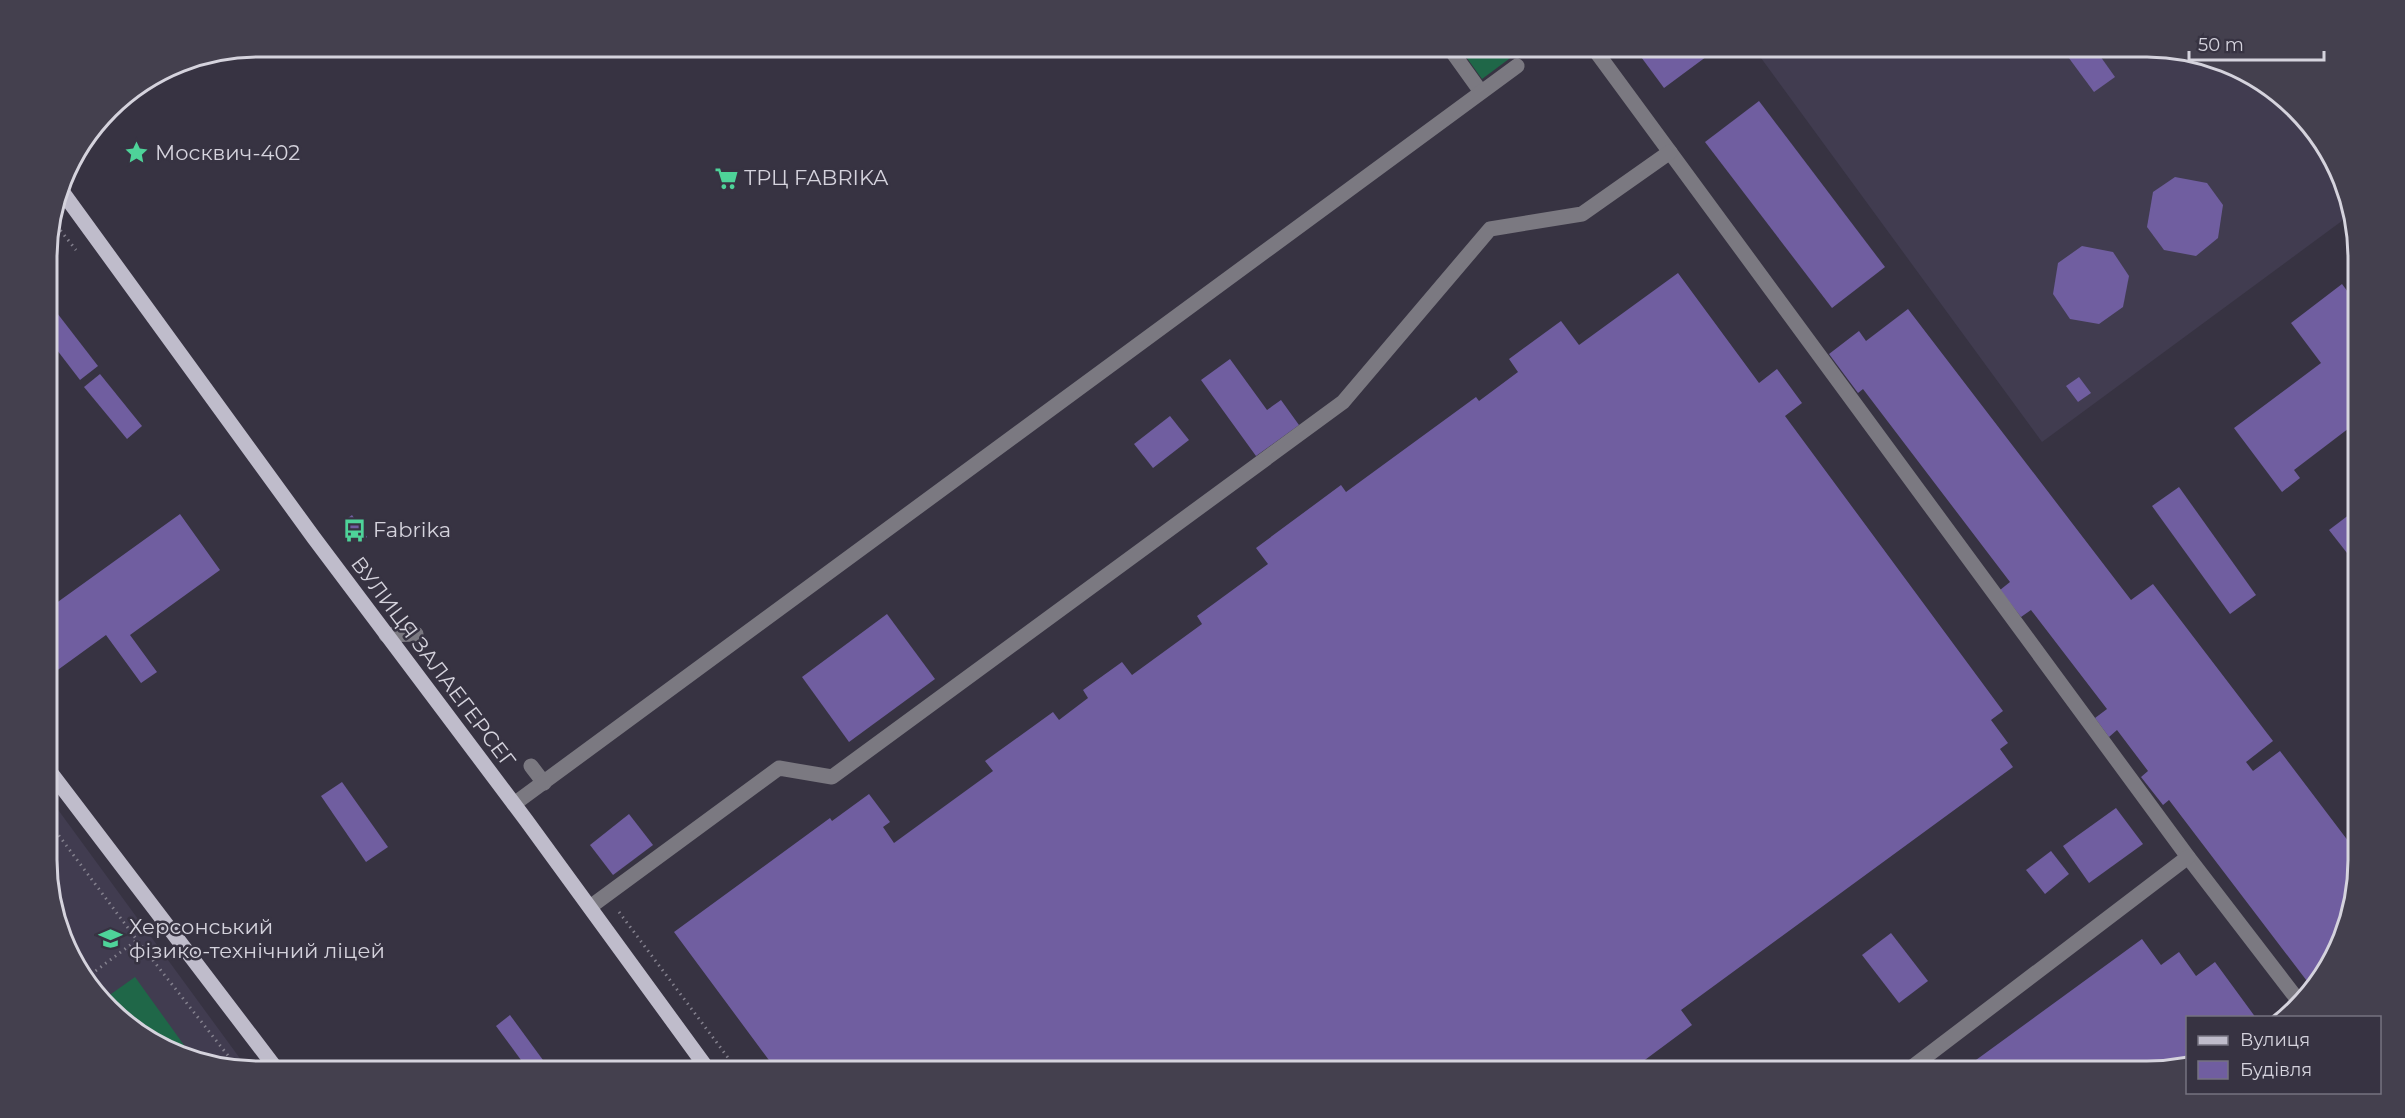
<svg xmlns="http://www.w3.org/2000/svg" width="2405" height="1118" viewBox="0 0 2405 1118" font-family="Montserrat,sans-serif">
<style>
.built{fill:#413c50}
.green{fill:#1f6748}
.building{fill:#705ea0}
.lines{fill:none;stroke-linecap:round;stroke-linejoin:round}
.path{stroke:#84818e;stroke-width:3;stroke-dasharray:1.5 4.5;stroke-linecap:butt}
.minor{stroke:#7b7981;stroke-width:15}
.major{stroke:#bfbccb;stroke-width:15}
.labels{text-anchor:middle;stroke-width:5;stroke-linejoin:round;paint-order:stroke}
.poi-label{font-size:21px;fill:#d5d3dd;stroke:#373342;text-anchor:start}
.street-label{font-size:21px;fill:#d5d3dd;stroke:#373342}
.rim{fill:none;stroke:#d5d3dd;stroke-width:3}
</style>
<rect width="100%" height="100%" fill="#373342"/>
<!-- built -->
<g class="built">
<polygon points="2147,46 2228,63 2315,129 2350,215 2042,442 1753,47"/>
<polygon points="48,796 247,1068 245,1069 177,1055 90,989 48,888"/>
</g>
<!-- green -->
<g class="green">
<polygon points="1459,47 1525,47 1482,79"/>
<polygon points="135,977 194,1059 177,1055 104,999"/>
</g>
<!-- building -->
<g class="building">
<polygon points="1633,46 1717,46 1718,48 1664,88"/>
<polygon points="2060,46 2093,46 2115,77 2094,92"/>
<polygon points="1759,101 1885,267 1832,308 1705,142"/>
<polygon points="2175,177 2207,183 2223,205 2218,238 2196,256 2164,250 2147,227 2153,192"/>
<polygon points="2082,246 2113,252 2129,276 2123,307 2099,324 2070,319 2053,294 2058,263"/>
<polygon points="1678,273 1759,383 1777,369 1802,403 1785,416 2003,711 1991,720 2008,743 2000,749 2013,767 1681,1010 1692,1025 1630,1071 777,1071 674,932 830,818 832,821 869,794 890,822 883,827 894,843 993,771 985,761 1053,712 1059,720 1088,698 1083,690 1122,662 1132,675 1202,624 1197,616 1268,564 1256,548 1341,485 1346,492 1476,397 1479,401 1518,372 1509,359 1561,321 1579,345"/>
<polygon points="2342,284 2357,304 2357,422 2294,470 2300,478 2282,492 2234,428 2321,363 2291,323"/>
<polygon points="47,300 98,366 80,380 47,337"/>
<polygon points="1908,309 2131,600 2153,584 2273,741 2246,762 2253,771 2280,751 2358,854 2342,941 2313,989 2169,800 2163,805 2141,777 2148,771 2117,730 2109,737 2095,718 2107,709 2031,610 2021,617 2000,590 2010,582 1863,389 1858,393 1829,354 1859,331 1866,341"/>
<polygon points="1230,359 1267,410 1281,400 1299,425 1256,456 1201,380"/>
<polygon points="100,374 142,426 127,439 84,387"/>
<polygon points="2079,377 2091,393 2078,402 2066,386"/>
<polygon points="1170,416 1189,440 1153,468 1134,444"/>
<polygon points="2179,487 2256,595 2230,614 2152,506"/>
<polygon points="2358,508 2358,567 2329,530"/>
<polygon points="180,514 220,570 130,635 157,672 141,683 106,635 48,677 48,609"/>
<polygon points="352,515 367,537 359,543 344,521"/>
<polygon points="887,614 935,679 849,742 802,677"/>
<polygon points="342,782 388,847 366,862 321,796"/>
<polygon points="2116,808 2143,844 2089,883 2063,846"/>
<polygon points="629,814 653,845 613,875 590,845"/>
<polygon points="2051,851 2069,874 2045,894 2026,870"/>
<polygon points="1891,933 1928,981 1899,1003 1862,955"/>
<polygon points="2142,939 2161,965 2179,952 2196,976 2215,962 2256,1018 2188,1018 2188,1062 2161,1071 1967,1071 1965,1068"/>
<polygon points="510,1015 551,1071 529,1071 496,1026"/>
</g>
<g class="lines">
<!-- path -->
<g class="path">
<polyline points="53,221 76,250"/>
<polyline points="48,821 137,940 237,1067"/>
<polyline points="619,912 738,1071"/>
<polyline points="86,978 137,940"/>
</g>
<!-- minor -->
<g class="minor">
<polyline points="1448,46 1481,92"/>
<polyline points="1592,46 2188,857 2301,1004"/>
<polyline points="386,635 416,634"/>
<polyline points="531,766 544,783"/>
<polyline points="514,804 1517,66"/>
<polyline points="590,907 779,768 832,777 1343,402 1490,229 1582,214 1670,152"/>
<polyline points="1907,1071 2188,857"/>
</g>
<!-- major -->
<g class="major">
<polyline points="61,190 314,538 526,820 709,1071"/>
<polyline points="48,769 278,1071"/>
</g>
</g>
<!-- icons -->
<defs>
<symbol id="sight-bare" viewBox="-9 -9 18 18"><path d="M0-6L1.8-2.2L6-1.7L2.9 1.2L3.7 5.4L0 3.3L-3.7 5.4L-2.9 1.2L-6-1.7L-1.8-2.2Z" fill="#4ed399" stroke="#373342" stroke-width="2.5" paint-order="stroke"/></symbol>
<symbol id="supermarket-bare" viewBox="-9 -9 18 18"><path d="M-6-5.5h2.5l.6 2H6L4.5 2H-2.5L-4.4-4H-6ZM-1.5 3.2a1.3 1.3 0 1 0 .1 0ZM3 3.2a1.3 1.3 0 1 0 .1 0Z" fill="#4ed399" stroke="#373342" stroke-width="2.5" paint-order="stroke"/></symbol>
<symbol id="bus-bare" viewBox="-9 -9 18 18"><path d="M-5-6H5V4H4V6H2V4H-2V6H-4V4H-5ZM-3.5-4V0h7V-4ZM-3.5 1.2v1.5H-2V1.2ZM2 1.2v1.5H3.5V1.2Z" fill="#4ed399" stroke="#373342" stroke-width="2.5" paint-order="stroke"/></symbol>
<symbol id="university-bare" viewBox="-9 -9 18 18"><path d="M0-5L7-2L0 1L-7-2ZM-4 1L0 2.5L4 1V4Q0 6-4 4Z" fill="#4ed399" stroke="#373342" stroke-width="2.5" paint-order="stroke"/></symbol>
</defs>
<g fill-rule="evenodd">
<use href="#sight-bare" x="120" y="136" width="33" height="33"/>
<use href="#supermarket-bare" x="710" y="162" width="33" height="33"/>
<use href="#bus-bare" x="338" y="514" width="33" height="33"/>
<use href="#university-bare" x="94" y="922" width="33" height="33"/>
</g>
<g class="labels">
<!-- poi labels -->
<g class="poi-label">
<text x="155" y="160">Москвич-402</text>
<text x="744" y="185">ТРЦ FABRIKA</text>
<text x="373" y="537">Fabrika</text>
<text x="129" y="934">Херсонський<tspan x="129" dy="24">фізико-технічний ліцей</tspan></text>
</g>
<!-- street labels -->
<g class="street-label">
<text transform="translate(433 662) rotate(53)" y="7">ВУЛИЦЯ ЗАЛАЕГЕРСЕГ</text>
</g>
</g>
<!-- crop -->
<path d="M0 0H2405V1118H0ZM258 57H2147A201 201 0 0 1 2348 258V860A201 201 0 0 1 2147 1061H258A201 201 0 0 1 57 860V258A201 201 0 0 1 258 57Z" fill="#44404e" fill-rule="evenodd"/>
<path class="rim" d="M258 57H2147A201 201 0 0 1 2348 258V860A201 201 0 0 1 2147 1061H258A201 201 0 0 1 57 860V258A201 201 0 0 1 258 57Z"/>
<!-- legend -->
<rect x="2186" y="1016" width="195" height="78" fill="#373342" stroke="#767380" stroke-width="1.5"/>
<rect x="2198" y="1036" width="30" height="9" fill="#bfbccb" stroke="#767380" stroke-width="1.5"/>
<text x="2240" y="1046" font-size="18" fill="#d5d3dd">Вулиця</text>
<rect x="2198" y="1061" width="30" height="18" fill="#705ea0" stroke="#767380" stroke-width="1.5"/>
<text x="2240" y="1076" font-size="18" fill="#d5d3dd">Будівля</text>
<!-- scale -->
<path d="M2189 51v9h135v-9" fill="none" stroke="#d5d3dd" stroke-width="3"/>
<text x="2198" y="51" font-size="18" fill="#d5d3dd" stroke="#373342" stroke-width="4.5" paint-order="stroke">50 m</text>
</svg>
